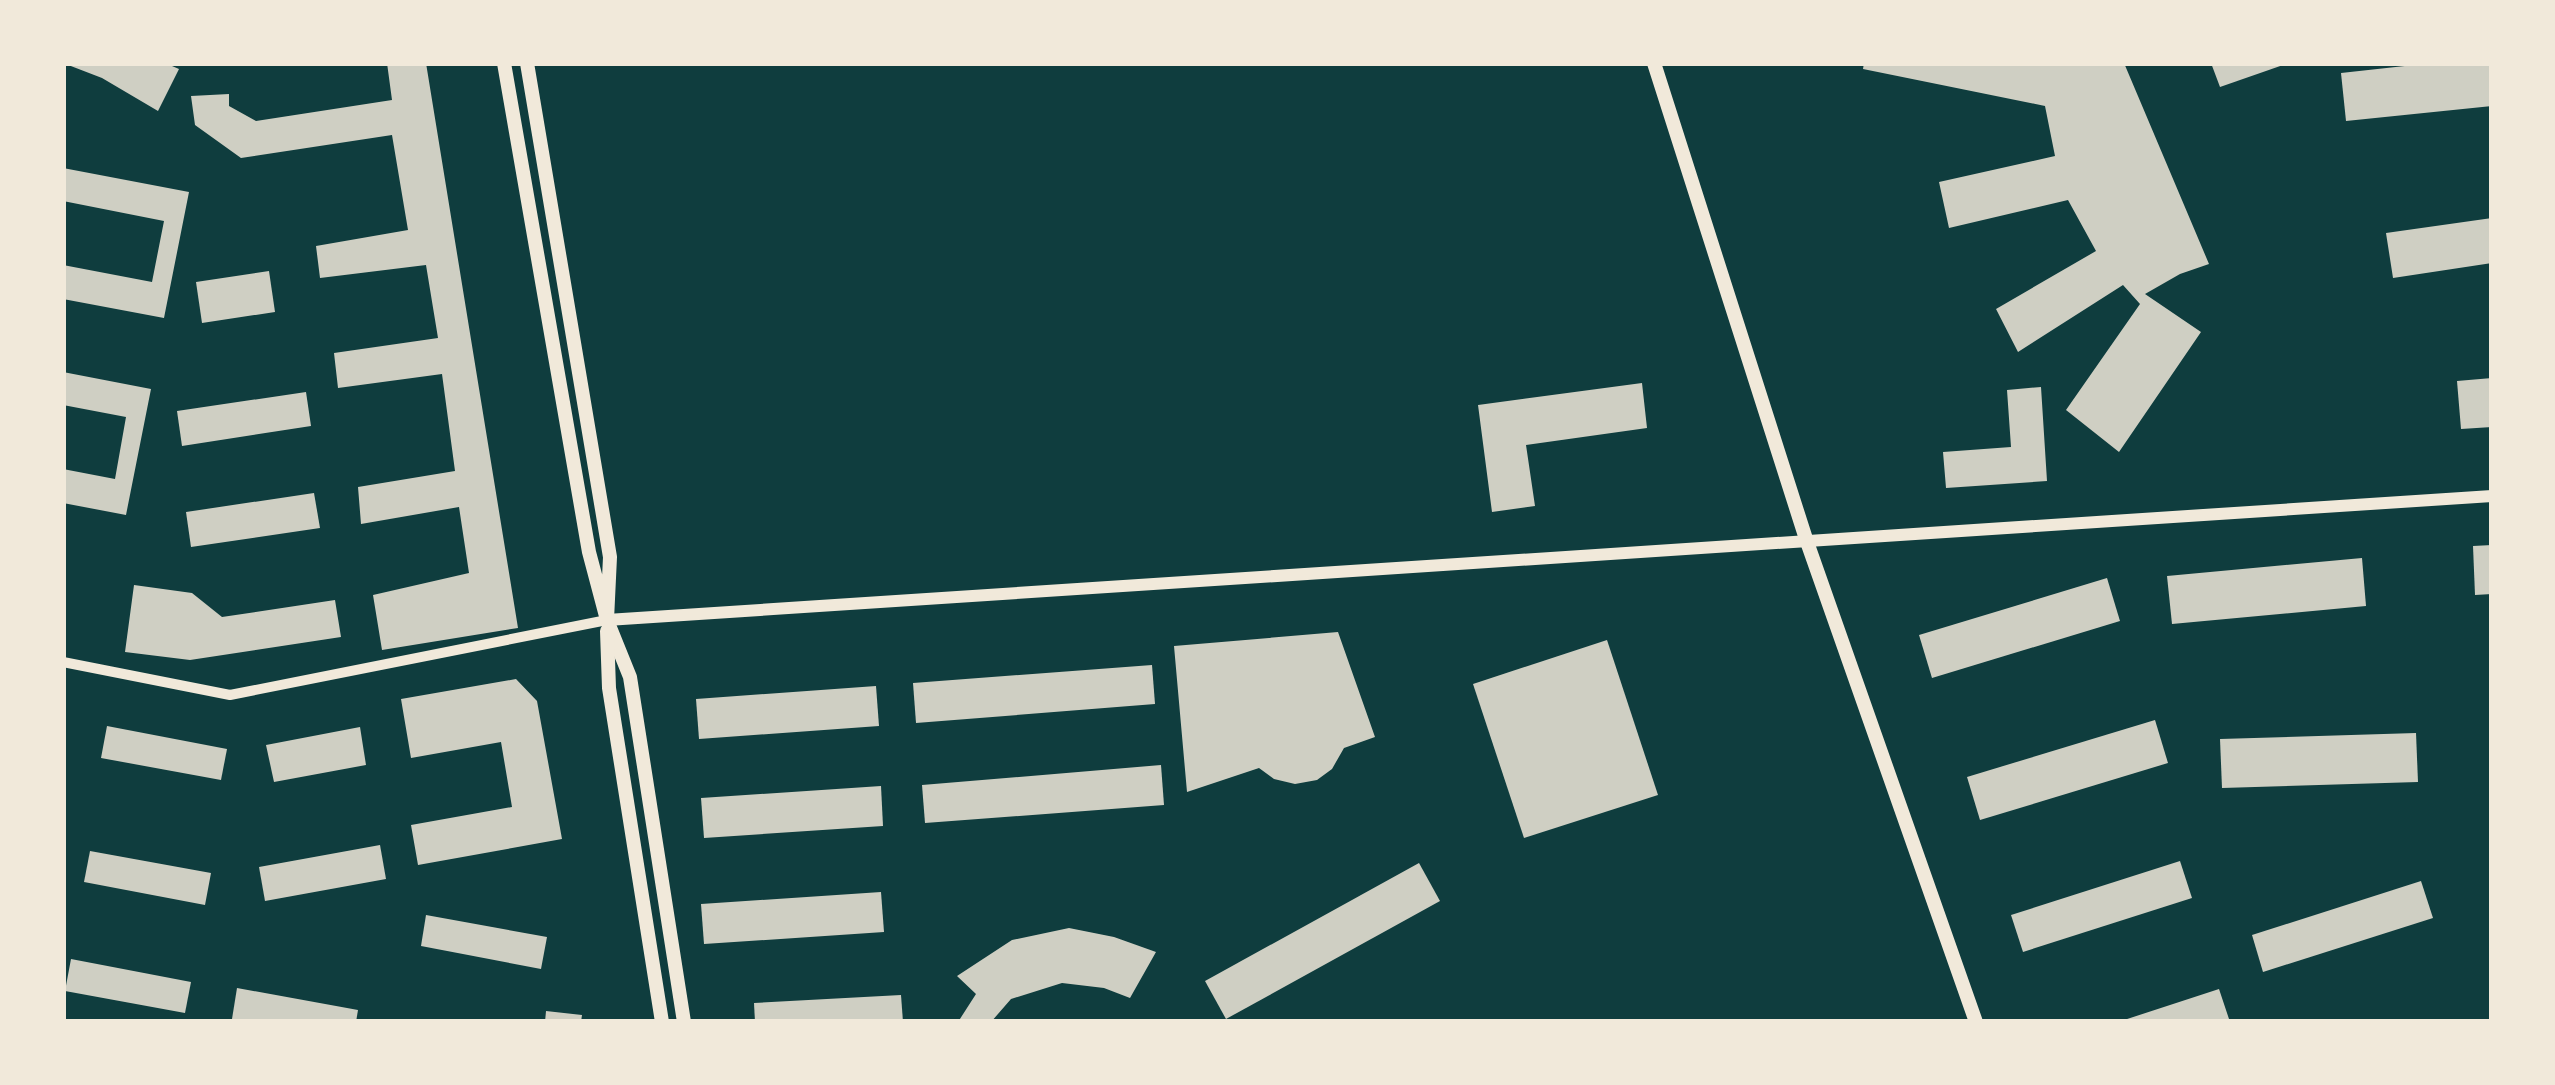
<svg xmlns="http://www.w3.org/2000/svg" width="2555" height="1085" viewBox="0 0 2555 1085" font-family="'Exo 2',sans-serif">
<style>
.building{fill:#cfcfc3}
.lines{fill:none;stroke-linecap:round;stroke-linejoin:round}
.minor{stroke:#f1e9da;stroke-width:10}
.tertiary{stroke:#f1e9da;stroke-width:12}
.secondary{stroke:#f1e9da;stroke-width:14}
</style>
<rect width="100%" height="100%" fill="#0f3d3e"/>
<!-- building -->
<g class="building">
<polygon points="63,63 165,63 179,69 158,111 102,78"/>
<polygon points="387,63 426,63 518,628 382,650 373,595 469,573 459,507 361,524 358,487 455,471 442,374 338,388 334,353 438,338 426,265 320,278 316,246 408,230 392,135 241,158 195,125 191,96 229,94 229,106 256,121 392,100"/>
<polygon points="1864,63 2124,63 2209,264 2180,274 2145,294 2201,332 2119,452 2066,410 2140,304 2123,285 2018,352 1996,309 2096,251 2068,200 1949,228 1939,182 2055,156 2045,106 1863,69"/>
<polygon points="2211,63 2286,63 2286,64 2220,87"/>
<polygon points="2432,63 2492,63 2492,106 2346,121 2341,73"/>
<polygon points="63,168 189,192 164,318 63,299 63,265 152,282 164,221 63,201"/>
<polygon points="2492,218 2492,263 2393,278 2386,233"/>
<polygon points="269,271 275,312 202,323 196,282"/>
<polygon points="63,372 151,389 126,515 63,503 63,469 115,479 126,417 63,405"/>
<polygon points="2492,378 2492,427 2461,429 2457,381"/>
<polygon points="1642,383 1647,428 1526,445 1535,506 1492,512 1478,405"/>
<polygon points="2041,387 2047,481 1946,488 1943,452 2011,447 2007,390"/>
<polygon points="306,392 311,426 182,446 177,411"/>
<polygon points="314,493 320,528 191,547 186,512"/>
<polygon points="2492,545 2492,594 2475,595 2473,546"/>
<polygon points="2362,558 2366,606 2172,624 2167,576"/>
<polygon points="2107,578 2120,621 1932,678 1919,635"/>
<polygon points="134,585 192,593 222,617 335,600 341,637 190,660 125,652"/>
<polygon points="1338,632 1375,737 1344,748 1332,769 1317,780 1295,784 1274,779 1259,768 1187,792 1174,646"/>
<polygon points="1607,640 1658,795 1524,838 1473,684"/>
<polygon points="1152,665 1155,704 916,723 913,683"/>
<polygon points="516,679 537,701 562,839 418,865 411,825 512,807 501,742 411,758 401,699"/>
<polygon points="876,686 879,726 699,739 696,699"/>
<polygon points="2155,720 2168,763 1980,820 1967,777"/>
<polygon points="107,726 227,749 221,780 101,758"/>
<polygon points="360,727 366,765 274,782 266,745"/>
<polygon points="2416,733 2418,782 2222,788 2220,739"/>
<polygon points="1161,765 1164,805 925,823 922,785"/>
<polygon points="881,786 883,826 704,838 701,798"/>
<polygon points="380,845 386,879 265,901 259,867"/>
<polygon points="90,851 211,873 205,905 84,882"/>
<polygon points="2180,861 2192,898 2023,952 2011,915"/>
<polygon points="1419,863 1440,901 1226,1019 1205,981"/>
<polygon points="2421,881 2433,918 2263,972 2252,935"/>
<polygon points="881,892 884,932 704,944 701,904"/>
<polygon points="426,915 547,937 541,969 421,946"/>
<polygon points="1069,928 1114,937 1156,952 1130,998 1104,988 1062,983 1011,999 991,1022 958,1022 976,994 957,976 1012,940"/>
<polygon points="71,959 191,982 185,1013 65,991"/>
<polygon points="237,988 358,1010 356,1022 232,1019"/>
<polygon points="2219,989 2230,1022 2121,1022 2121,1021"/>
<polygon points="901,995 903,1022 755,1022 754,1003"/>
<polygon points="546,1011 582,1015 581,1022 545,1022"/>
</g>
<g class="lines">
<!-- minor -->
<polyline class="minor" points="63,662 230,695 607,620"/>
<!-- tertiary -->
<polyline class="tertiary" points="607,620 2492,496"/>
<!-- secondary -->
<g class="secondary">
<polyline points="504,63 589,552 607,620 610,557 527,63"/>
<polyline points="1654,63 1806,539 1976,1022"/>
<polyline points="607,620 630,677 684,1022"/>
<polyline points="607,631 609,688 662,1022"/>
</g>
</g>
<!-- border -->
<rect width="2555" height="1085" fill="none" stroke="#f1e9da" stroke-width="132"/>
</svg>
